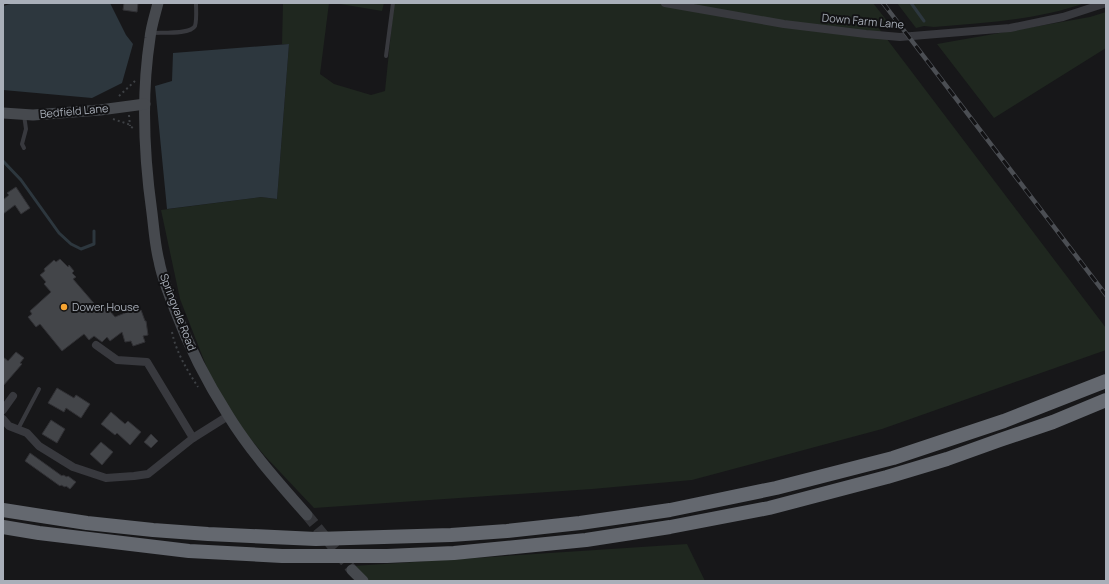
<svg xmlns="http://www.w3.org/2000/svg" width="1109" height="584" viewBox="0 0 1109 584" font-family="Manrope,sans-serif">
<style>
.green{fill:#1f271f}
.water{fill:#2d373e}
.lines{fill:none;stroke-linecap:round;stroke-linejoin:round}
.stream{stroke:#2d373e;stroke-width:3}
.building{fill:#434549;stroke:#313135}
.secondary-tunnel{stroke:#343539;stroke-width:11;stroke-dasharray:11 5.5;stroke-linecap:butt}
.path{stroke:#3e4145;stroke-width:2;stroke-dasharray:2 3;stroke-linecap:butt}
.lane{stroke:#38393e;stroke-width:4}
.street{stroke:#38393e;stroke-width:8}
.secondary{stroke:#46494e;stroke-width:11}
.highway{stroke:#64686f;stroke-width:14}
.rail-casing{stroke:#4b4e53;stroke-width:4.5}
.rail{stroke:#121214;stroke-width:3;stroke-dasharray:9;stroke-linecap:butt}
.poi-dot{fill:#f7a431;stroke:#121214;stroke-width:1.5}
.labels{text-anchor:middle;stroke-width:4;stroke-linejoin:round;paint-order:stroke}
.street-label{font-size:11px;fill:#a9afb9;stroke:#121214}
.poi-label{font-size:11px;fill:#a9afb9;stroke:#121214;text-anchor:start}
</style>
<rect width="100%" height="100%" fill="#171719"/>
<!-- green -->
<g class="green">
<polygon points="283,3 329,3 320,74 334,84 371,95 385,91 394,3 873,3 891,26 877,26 1106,328 1106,350 882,429 692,480 592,489 314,508 264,455 233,418 209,373 180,299 161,210 261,197 277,199 289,44 282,44"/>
<polygon points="334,3 384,3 382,11"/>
<path d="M897 3H1085C1037 20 984 23 934 27L924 26 916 28Z"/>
<polygon points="1106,12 1106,48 994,118 937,44 1090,17"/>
<polygon points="687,544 705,581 369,581 353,566"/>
</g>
<!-- water -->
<g class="water">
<polygon points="14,3 110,3 126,35 133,44 122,83 92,98 3,90 3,6"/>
<polygon points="289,44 277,199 261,197 167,209 155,86 172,81 173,53"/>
</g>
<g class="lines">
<!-- stream -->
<g class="stream">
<polyline points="911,3 924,21"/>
<polyline points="3,161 21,180 59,233 71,244 81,249 94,244 94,231"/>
</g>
</g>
<!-- building -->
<g class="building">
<polygon points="124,3 138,3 137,12 123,10"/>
<polygon points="16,187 30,208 21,214 15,205 3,214 3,200 9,195 7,193"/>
<polygon points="60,259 68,267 69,265 74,271 72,273 76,277 73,279 98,308 103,303 115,317 135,309 136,312 141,310 145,321 146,321 148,335 143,336 145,342 133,346 131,341 125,342 122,332 110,341 107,337 102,342 94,336 89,340 84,334 62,351 40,324 36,327 28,317 32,314 30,311 51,292 44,284 46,282 40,275 45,271 44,269 54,260 56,262"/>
<polygon points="16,352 24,358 20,363 22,364 3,386 3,357 8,361"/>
<polygon points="57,388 74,398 76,395 90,404 81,418 66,408 64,412 48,403"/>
<polygon points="111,412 125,424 128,421 141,432 130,445 117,433 115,435 101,424"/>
<polygon points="51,420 65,429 57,443 42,434"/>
<polygon points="151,434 158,441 151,448 144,442"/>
<polygon points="101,442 113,452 102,465 90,454"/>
<polygon points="30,453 62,476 63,475 67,477 68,476 76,482 70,489 66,486 65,487 61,485 60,486 25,461"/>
</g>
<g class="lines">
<!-- secondary-tunnel -->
<polyline class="secondary-tunnel" points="307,515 352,570"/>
<!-- path -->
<g class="path">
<polyline points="3,4 6,3"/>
<polyline points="119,96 135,81"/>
<polyline points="129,115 130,126"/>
<polyline points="113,119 128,124 134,129"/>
<path d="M172 332C176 352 187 370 198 387"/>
</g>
<!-- lane -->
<g class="lane">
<path d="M151 33C160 32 190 35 195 26 197 19 196 10 196 3"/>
<polyline points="386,56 393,3"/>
<polyline points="24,148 22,144 26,129 24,115"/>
<polyline points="18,429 39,389"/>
</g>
<!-- street -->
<g class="street">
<polyline points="665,3 784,24 866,34 900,37 1010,28 1063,17 1106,3"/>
<polyline points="96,345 117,360 147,362 193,438"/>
<polyline points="3,410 13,396"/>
<polyline points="3,419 9,426 27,433 39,446 73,467 106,478 134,476 148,474 193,438 228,416"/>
</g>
<!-- secondary -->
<g class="secondary">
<path d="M158 3C155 15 151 27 150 38 141 96 144 156 152 213 154 229 155 246 159 261 162 278 169 294 175 310 189 347 207 382 228 415 250 451 279 483 307 515"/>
<polyline points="3,113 33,115 100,110 145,104"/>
<polyline points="352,570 363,581"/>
</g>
<!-- highway -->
<g class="highway">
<polyline points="3,510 87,523 153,530 208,534 316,539 451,535 507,531 580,523 670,510 776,488 893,458 1004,421 1106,381"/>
<polyline points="3,527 39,533 189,551 282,556 387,556 454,553 586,540 670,527 769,508 887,477 947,459 1000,440 1053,422 1106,400"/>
</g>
<defs>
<polyline id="rail" points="883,3 1106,295"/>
</defs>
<!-- rail casing -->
<use href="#rail" class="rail-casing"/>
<!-- rail -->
<use href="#rail" class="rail"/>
</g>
<!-- markers -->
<circle class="poi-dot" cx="64" cy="307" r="4"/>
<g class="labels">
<!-- street labels -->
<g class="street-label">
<text transform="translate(863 21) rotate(5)" y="4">Down Farm Lane</text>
<text transform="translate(74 111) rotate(-5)" y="4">Bedfield Lane</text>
<text transform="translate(178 312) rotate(69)" y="4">Springvale Road</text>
</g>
<!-- poi labels -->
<g class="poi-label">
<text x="72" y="311">Dower House</text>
</g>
</g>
<!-- border -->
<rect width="1109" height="584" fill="none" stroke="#a9afb9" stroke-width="8"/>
</svg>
